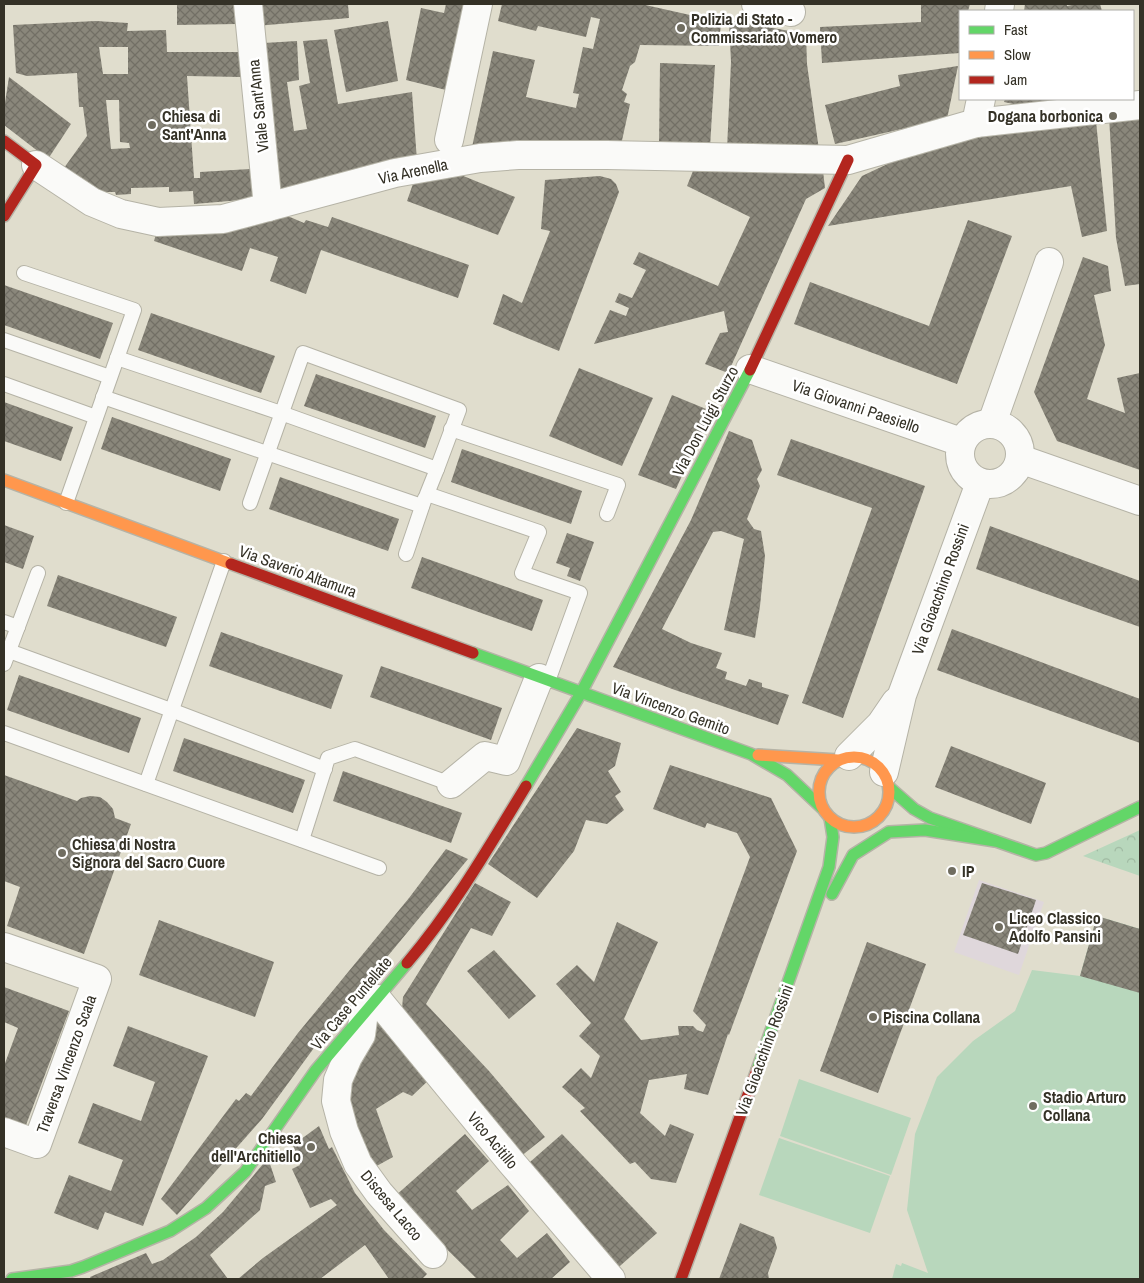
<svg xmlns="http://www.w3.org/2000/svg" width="1144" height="1283" viewBox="0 0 1144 1283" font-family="'Archivo Narrow',sans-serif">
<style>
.education{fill:#dfd7db}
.park{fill:url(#park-crowns)}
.pitch{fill:#b8d7bc}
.building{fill:url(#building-cross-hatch);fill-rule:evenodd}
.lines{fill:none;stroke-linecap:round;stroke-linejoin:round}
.lane-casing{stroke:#b5b3a6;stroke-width:16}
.street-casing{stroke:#b5b3a6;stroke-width:30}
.fast-casing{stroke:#b5b3a6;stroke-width:14}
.slow-casing{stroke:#b5b3a6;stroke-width:14}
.jam-casing{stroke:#b5b3a6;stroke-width:14}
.lane{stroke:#fafaf8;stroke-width:14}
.street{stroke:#fafaf8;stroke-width:28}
.fast{stroke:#63d668;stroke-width:11}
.slow{stroke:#ff974d;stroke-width:11}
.jam{stroke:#b3261e;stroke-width:11}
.poi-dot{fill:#706d60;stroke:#fff;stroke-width:2}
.labels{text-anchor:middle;stroke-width:5;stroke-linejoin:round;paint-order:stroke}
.poi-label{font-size:16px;font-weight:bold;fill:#343126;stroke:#fff;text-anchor:start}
.street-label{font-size:16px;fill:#343126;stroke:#fff}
</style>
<defs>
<pattern id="park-crowns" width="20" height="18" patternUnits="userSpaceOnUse" patternTransform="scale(1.25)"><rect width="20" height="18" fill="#b8d7bc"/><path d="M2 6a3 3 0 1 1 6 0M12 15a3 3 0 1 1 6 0" fill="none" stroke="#9fb9a1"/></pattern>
<pattern id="building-cross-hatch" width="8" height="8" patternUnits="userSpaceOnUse" patternTransform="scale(1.25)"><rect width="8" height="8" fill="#8a877b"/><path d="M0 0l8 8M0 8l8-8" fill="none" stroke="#726f65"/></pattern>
</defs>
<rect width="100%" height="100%" fill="#e0ddcd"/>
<!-- education -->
<polygon class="education" points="979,880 1044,902 1019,975 954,952"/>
<!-- park -->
<polygon class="park" points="1140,830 1140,876 1083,856"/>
<!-- pitch -->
<g class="pitch">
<polygon points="1097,916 1140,929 1140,1279 892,1279 896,1264 901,1266 902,1263 928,1273 907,1210 915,1134 937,1077 973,1041 1015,1011 1032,970 1080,976"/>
<polygon points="799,1079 911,1118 891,1175 780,1136"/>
<polygon points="779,1138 890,1176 870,1233 759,1195"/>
</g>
<!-- building -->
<g class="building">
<polygon points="177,4 236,4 237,24 177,25"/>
<polygon points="254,4 348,4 349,18 256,26"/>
<polygon points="446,4 467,4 450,91 406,80 421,8 444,13"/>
<polygon points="502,4 641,4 721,22 719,46 640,45 635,62 630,66 622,90 627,94 624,102 630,104 621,145 541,147 507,141 501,151 472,147 493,51 535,60 526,97 576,108 579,94 573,93 583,47 593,49 600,19 591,17 586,37 538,26 536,31 498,21"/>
<polygon points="921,4 970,4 968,11 960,11 960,53 822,63 820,27 921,22"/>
<polygon points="1025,4 1067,4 1067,6 1077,4 1100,4 1102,11 1024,11"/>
<polygon points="729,20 806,34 807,64 819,150 727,149 731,62"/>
<path d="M96 21 128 23 127 31 166 30 167 52H239L241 77 187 76 194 178H200V172L250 169 253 199 194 204 193 191 169 192V187L131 188V194L116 195 115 192H101L64 168 87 136 83 107H79L77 73 27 76 16 73 13 25ZM99 47H128V74H103ZM106 100H119L120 142 129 143 130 148 111 149Z"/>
<polygon points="388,21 398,81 346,92 334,30"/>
<polygon points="327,39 338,104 412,92 417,161 274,191 264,43 297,41 299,80 287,82 294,131 307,129 299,86 310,83 303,41"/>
<polygon points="660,63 715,65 710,147 659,147"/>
<polygon points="958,66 947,119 835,144 825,105 900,86 898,75"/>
<polygon points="9,77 71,124 48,159 4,125 4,109"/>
<polygon points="1005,99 1048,99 1046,111 1004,102"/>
<polygon points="1109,116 1140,117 1140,284 1125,286 1116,238"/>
<polygon points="1096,121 1107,231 1082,237 1071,186 828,226 862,176 915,151 982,131"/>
<polygon points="695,166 823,171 825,188 806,199 728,373 705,364 720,333 728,332 724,311 594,344 610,310 626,316 629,308 615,302 619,293 632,298 646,270 633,264 639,252 718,286 750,217 687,186"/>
<polygon points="456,173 515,197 498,235 407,201 415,178"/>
<polygon points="600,176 611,179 616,184 619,192 559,351 493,324 503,294 522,303 550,231 541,229 545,180"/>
<polygon points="283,214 304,223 306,220 328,227 332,217 469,265 458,298 321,250 306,294 270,281 278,257 250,248 242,271 154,241 156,234"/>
<polygon points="968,220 1012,236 957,384 794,324 810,282 929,326"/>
<polygon points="1083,257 1108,266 1111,291 1094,295 1105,345 1087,399 1125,413 1117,378 1140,373 1140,470 1057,441 1034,392"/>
<polygon points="4,285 113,323 100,359 4,325"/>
<polygon points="151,313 275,356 261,393 138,350"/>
<polygon points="579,368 653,398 622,466 549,436"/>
<polygon points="316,374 436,416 425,448 304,406"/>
<polygon points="672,395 711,411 676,489 638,475"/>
<polygon points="4,402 73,427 61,461 4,441"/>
<polygon points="112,417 231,459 220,491 101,449"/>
<polygon points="729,431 752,440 762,470 757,479 760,486 747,519 754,529 761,531 765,556 760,606 755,638 724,630 744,539 721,531 713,532 662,629 691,643 722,653 716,668 727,672 725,679 746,686 749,679 762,683 762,687 789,695 778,725 675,690 613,667 691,520"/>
<polygon points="791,439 925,486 843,718 802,703 872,508 777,475"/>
<polygon points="462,449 582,491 571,524 451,482"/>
<polygon points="280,477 399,519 388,551 269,509"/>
<polygon points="4,525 34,536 23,569 4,562"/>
<polygon points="990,526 1140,581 1140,627 976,569"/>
<polygon points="567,533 594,542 580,581 567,576 570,568 556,563"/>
<polygon points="422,557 543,600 532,631 411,588"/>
<polygon points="58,575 177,617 166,647 47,606"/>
<polygon points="952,629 1140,699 1140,743 937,670"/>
<polygon points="221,632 343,675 331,709 209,666"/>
<polygon points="381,666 502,708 491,740 370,697"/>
<polygon points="19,675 141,718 129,753 7,710"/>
<polygon points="577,728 621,743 615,766 608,771 621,792 615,796 624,810 607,824 586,820 574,851 537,898 488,864"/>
<polygon points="184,738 305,780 293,813 173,771"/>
<polygon points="951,746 1046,783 1031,824 935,787"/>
<polygon points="670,765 771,798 797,851 729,1035 728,1034 708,1095 684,1089 687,1074 649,1080 640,1113 665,1136 670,1124 694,1134 676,1183 651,1179 635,1162 630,1164 580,1111 585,1108 562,1087 581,1068 591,1078 600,1056 579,1036 591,1023 556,984 577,965 594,982 617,922 658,942 624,1019 641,1040 679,1035 678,1026 693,1026 697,1030 703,1032 706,1025 693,1011 750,857 737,833 707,823 705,828 653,809"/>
<polygon points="343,771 462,813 451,843 333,801"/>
<polygon points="4,775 77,801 81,798 90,796 100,797 107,802 113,809 115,818 131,824 84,954 7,926 20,887 4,881"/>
<polygon points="446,849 468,859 330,1026 262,1119 177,1215 161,1199 236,1099 239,1101 246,1093 251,1096 298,1033 409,898"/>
<polygon points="475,883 511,902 492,936 471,928 426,1004 489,1071 545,1137 515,1161 401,1020 403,997"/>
<polygon points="982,883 1036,900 1018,954 963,935"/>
<polygon points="1097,916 1140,929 1140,993 1080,976"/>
<polygon points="159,920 274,962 255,1017 139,975"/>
<polygon points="867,942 926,964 878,1093 820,1071"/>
<polygon points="494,950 536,996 509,1019 467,971"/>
<polygon points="4,987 69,1011 26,1125 4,1117 4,1066 18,1028 4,1022"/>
<polygon points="382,1016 432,1077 412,1096 403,1092 376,1109 393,1157 373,1168 342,1089 368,1031"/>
<polygon points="128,1026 208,1056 143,1226 105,1212 98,1230 54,1213 69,1175 111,1191 123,1160 78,1143 93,1103 141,1121 155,1082 113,1066"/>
<polygon points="319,1126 329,1149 332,1147 355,1193 384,1230 427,1274 422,1279 389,1279 365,1245 320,1279 238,1279 263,1258 337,1205 331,1199 310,1208 292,1169 300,1165 293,1145"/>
<polygon points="465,1134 489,1161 456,1191 472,1210 508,1185 529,1211 500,1240 517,1258 547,1233 570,1262 551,1279 477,1279 394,1197"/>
<polygon points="562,1134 657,1233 611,1274 522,1169"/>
<polygon points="268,1158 276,1182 265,1186 260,1210 210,1255 228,1279 91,1279 90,1277 146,1253 152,1264 163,1260 196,1237 223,1212"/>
<polygon points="740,1223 774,1237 777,1248 768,1273 769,1279 719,1279"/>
</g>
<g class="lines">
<defs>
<g id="lane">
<polyline points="24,273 134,310 66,503"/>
<polyline points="4,340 110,377"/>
<polyline points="117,358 281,413 437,469 427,494 539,532 522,573 580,593 548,681"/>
<polyline points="4,384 96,417"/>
<polyline points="103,397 422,506"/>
<polyline points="451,429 618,485 607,514"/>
<polyline points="250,503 303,353 459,410 437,469"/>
<polyline points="406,554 425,498"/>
<polyline points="4,622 18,627"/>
<polyline points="9,651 171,710 325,769"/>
<polyline points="4,664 38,573"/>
<polyline points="4,733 379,868"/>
<polyline points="146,784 224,561"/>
<polyline points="302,840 328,758 355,749 451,784"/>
</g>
<g id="street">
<polyline points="248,4 268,207"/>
<polyline points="756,4 791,12"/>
<polyline points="999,11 1000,4"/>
<polyline points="976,123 1140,105"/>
<polyline points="449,140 478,4"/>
<polyline points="36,165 92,202 121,214 158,222 223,219 395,173 480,158 518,155 607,155 848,160 976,123 981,99"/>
<polyline points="750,369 961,442"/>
<polyline points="992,423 1049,262"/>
<circle cx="990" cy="454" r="30"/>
<polyline points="1020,459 1140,501"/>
<polyline points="849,756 881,724 896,702"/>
<polyline points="884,772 902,695 980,483"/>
<polyline points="451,784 485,756 506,761 539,678"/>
<polyline points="4,947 97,979 37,1144 4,1132"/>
<polyline points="377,999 511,1162 611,1279"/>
<polyline points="364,1012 361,1035 348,1057 338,1080 336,1101 344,1131 358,1164 379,1193 433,1254"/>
</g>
<g id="fast">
<polyline points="473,653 751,754 787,775 822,808"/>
<polyline points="526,786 581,693 750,370"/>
<polyline points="890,788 914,809 930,818 1036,855 1046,853 1140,807"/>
<polyline points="832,894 853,855 889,832 925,830 995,841"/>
<polyline points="757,1070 829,867 833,837 830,818"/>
<polyline points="12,1279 71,1271 83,1267 170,1231 206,1208 245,1172 316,1070 407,963"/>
</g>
<g id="slow">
<polyline points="4,480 231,564"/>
<polyline points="758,755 838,760"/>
<circle cx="854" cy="792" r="35"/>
</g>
<g id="jam">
<polyline points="4,141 36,165 4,216"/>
<polyline points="750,370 848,160"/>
<polyline points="231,564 473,653"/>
<path d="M407 963C453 909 489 847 526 786"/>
<polyline points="681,1279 757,1070"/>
</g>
</defs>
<!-- lane casing -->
<use href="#lane" class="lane-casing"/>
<!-- street casing -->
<use href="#street" class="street-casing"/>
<!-- fast casing -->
<use href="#fast" class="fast-casing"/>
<!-- slow casing -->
<use href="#slow" class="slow-casing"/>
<!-- jam casing -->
<use href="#jam" class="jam-casing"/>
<!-- lane -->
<use href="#lane" class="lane"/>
<!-- street -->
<use href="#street" class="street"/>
<!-- fast -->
<use href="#fast" class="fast"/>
<!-- slow -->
<use href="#slow" class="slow"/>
<!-- jam -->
<use href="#jam" class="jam"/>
</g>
<!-- markers -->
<g class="poi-dot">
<circle cx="681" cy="28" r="5"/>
<circle cx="1113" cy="116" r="5"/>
<circle cx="152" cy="125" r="5"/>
<circle cx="62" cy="853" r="5"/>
<circle cx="952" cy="871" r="5"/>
<circle cx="999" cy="927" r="5"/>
<circle cx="873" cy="1017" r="5"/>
<circle cx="1033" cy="1106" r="5"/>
<circle cx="311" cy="1147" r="5"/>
</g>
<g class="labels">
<!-- poi labels -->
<g class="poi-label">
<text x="691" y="25">Polizia di Stato -<tspan x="691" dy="18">Commissariato Vomero</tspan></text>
<text x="162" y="122">Chiesa di<tspan x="162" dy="18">Sant'Anna</tspan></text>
<text x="1103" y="122" text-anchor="end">Dogana borbonica</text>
<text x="72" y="850">Chiesa di Nostra<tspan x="72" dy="18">Signora del Sacro Cuore</tspan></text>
<text x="962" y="877">IP</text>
<text x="1009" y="924">Liceo Classico<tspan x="1009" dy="18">Adolfo Pansini</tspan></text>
<text x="883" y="1023">Piscina Collana</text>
<text x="1043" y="1103">Stadio Arturo<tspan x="1043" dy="18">Collana</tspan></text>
<text x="301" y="1144" text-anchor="end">Chiesa<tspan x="301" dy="18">dell'Architiello</tspan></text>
</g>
<!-- street labels -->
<g class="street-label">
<text transform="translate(258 106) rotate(-96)" y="6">Viale Sant'Anna</text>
<text transform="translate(413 171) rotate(-12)" y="6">Via Arenella</text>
<text transform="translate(856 406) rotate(19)" y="6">Via Giovanni Paesiello</text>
<text transform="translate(705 421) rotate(-62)" y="6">Via Don Luigi Sturzo</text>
<text transform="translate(298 571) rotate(20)" y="6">Via Saverio Altamura</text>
<text transform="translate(940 589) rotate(-70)" y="6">Via Gioacchino Rossini</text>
<text transform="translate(671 708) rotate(20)" y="6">Via Vincenzo Gemito</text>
<text transform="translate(351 1003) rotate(-50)" y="6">Via Case Puntellate</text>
<text transform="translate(764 1050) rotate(-70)" y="6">Via Gioacchino Rossini</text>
<text transform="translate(66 1064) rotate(-70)" y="6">Traversa Vincenzo Scala</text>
<text transform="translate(493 1140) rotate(50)" y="6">Vico Acitillo</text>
<text transform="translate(392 1205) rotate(50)" y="6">Discesa Lacco</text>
</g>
</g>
<!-- border -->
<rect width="1144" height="1283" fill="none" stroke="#343126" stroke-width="10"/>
<!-- legend -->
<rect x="959" y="10" width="175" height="90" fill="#ffffff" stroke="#aeada8"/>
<rect x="969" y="26" width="25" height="8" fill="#63d668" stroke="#aeada8"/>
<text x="1004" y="35" font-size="15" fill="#343126">Fast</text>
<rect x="969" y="51" width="25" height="8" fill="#ff974d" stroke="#aeada8"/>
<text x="1004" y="60" font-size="15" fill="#343126">Slow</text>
<rect x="969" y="76" width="25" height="8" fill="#b3261e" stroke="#aeada8"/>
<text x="1004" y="85" font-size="15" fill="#343126">Jam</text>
</svg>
